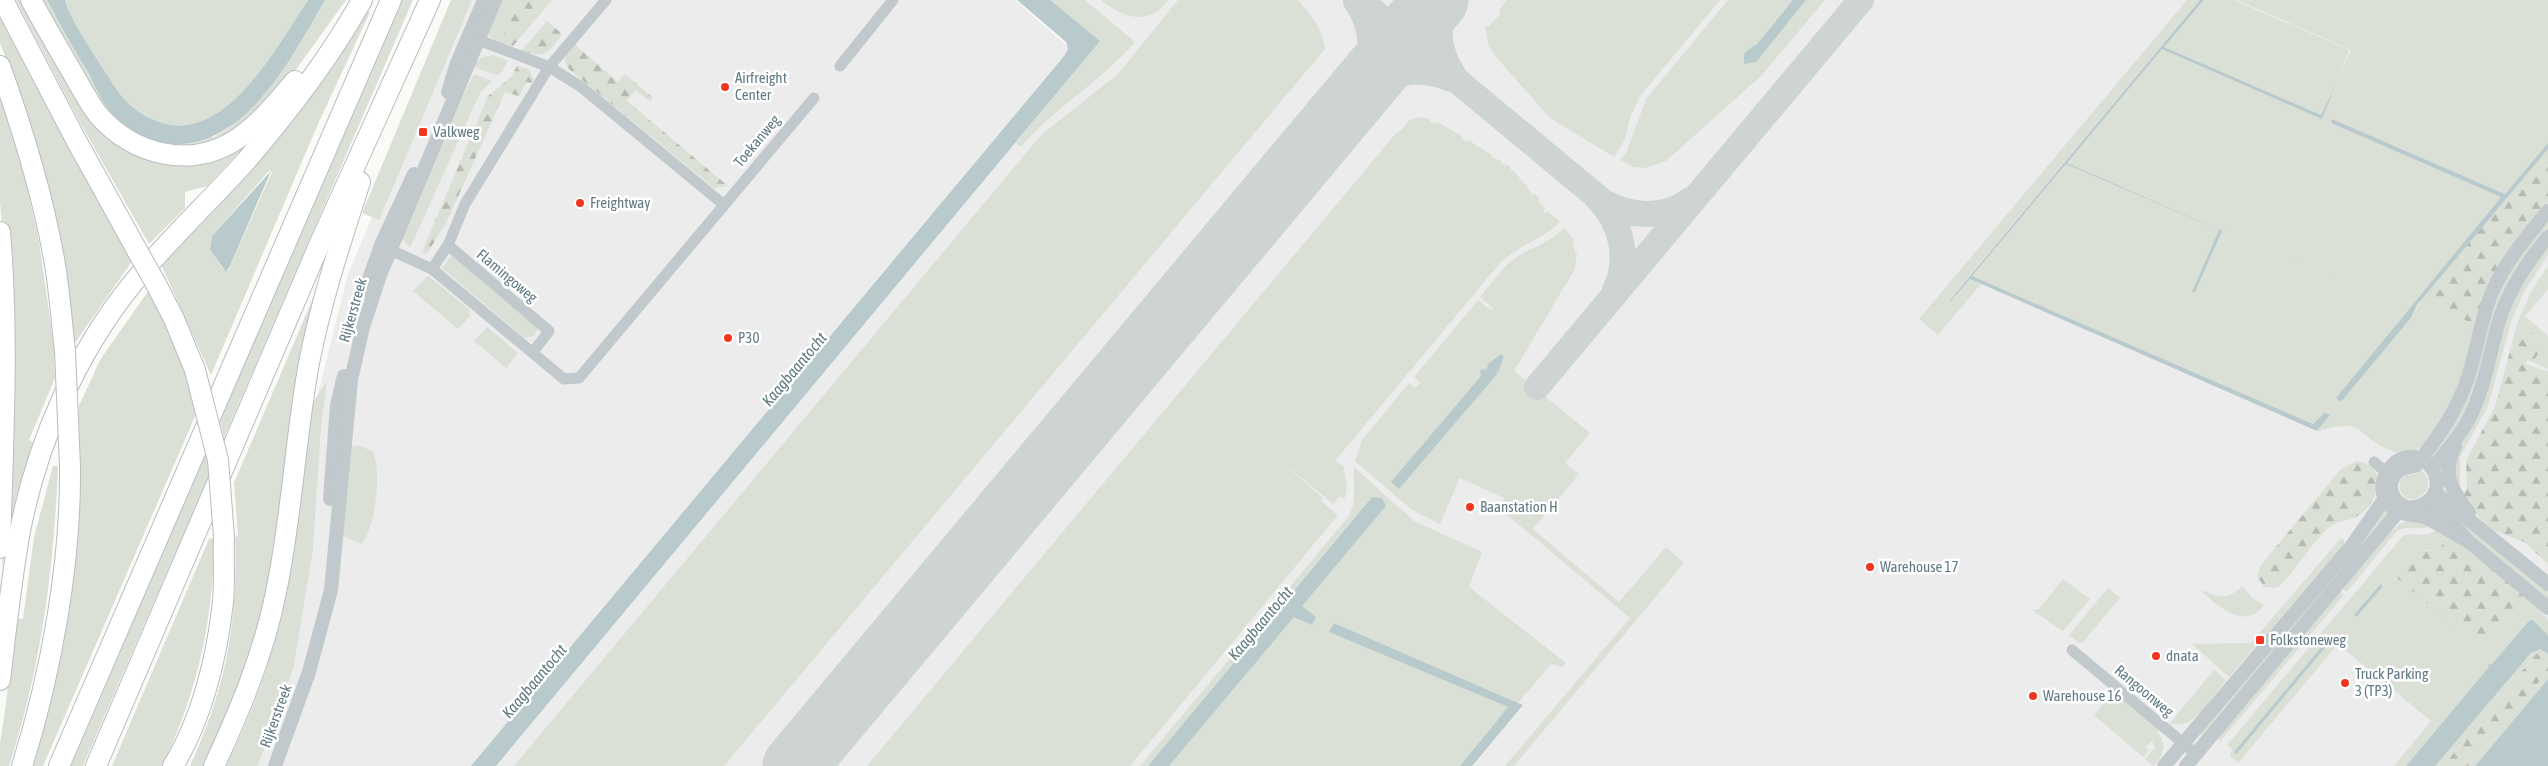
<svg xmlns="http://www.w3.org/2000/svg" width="2548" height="766" viewBox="0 0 2548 766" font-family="'Asap Condensed',sans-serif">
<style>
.built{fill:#ebeceb}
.green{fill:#dbe0d6;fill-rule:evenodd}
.forest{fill:url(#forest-firs)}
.water{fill:#b9cacc}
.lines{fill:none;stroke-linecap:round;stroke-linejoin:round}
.stream{stroke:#b9cacc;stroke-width:3}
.taxiway{stroke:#ced4d4;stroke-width:26}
.runway{stroke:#ced4d4;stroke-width:65}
.motorway-casing{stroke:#b8bdc0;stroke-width:22}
.minor{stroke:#c2c9cc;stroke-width:11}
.tertiary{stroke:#c2c9cc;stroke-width:14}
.motorway{stroke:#fff;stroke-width:20}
.motorway-bridge-casing{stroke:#b8bdc0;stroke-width:22;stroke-linecap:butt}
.motorway-bridge{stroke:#fff;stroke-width:20}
.poi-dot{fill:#f4351e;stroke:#fff;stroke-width:2}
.labels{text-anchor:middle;stroke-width:5;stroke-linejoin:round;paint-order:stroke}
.poi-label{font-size:15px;fill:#627a85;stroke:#fff;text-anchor:start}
.street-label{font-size:15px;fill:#627a85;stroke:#fff}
.water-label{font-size:16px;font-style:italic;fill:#5d7a7e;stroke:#fff}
</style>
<defs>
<pattern id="forest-firs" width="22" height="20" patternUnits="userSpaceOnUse" patternTransform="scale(1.25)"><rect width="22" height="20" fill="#dbe0d6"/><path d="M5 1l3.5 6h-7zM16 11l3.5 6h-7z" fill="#b5bbb3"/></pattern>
</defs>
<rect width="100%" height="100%" fill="#fafaf7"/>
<!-- built -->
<g class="built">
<polygon points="464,0 1015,0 1071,49 475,766 245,766 306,542 318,394 348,274"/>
<polygon points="1037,0 2548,0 2548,766 1169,766 1386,506 1148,766 496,766 1090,46"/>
</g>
<!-- green -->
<g class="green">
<polygon points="16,0 28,0 83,99 144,153 239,141 245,146 207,186 185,192 185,208 149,244 78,119"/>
<polygon points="36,0 47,0 106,105 131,130 214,137 230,127 265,94 325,0 346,0 290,78 230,140 169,152 102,114"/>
<path d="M65 0H308C277 46 224 148 157 121 133 112 121 98 108 76 97 59 68 17 65 0Z"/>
<polygon points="402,0 413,0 224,438 220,421"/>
<polygon points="451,0 472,0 379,220 362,213"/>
<polygon points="496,0 519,0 500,43 486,34"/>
<polygon points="539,0 552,0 524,33 524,22"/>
<path d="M1050 0H1085L1135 42C1101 82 1054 107 1021 147L1016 143 1099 41Z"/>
<path d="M1101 0H1168C1149 27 1123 18 1101 0Z"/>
<path d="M1178 0H1298C1311 16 1323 28 1325 49L724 766H514L1041 135 1118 74Z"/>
<polygon points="1507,0 1720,0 1641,95 1631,115 1625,139 1614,157 1550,118 1495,56 1488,44 1485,26 1489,26 1500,14 1499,10"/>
<polygon points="1728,0 1793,0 1757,44 1745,54 1749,62 1756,60 1806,0 1825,0 1761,76 1666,161 1645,168 1633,167 1620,160 1627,151 1646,99"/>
<polygon points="2187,0 2200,0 1950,299 1951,301 1970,279 1981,284 1938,335 1919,319"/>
<path d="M2204 0H2234L2349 50 2340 73 2351 50 2237 0H2548V143L2505 194 2332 119 2331 123 2501 197 2336 398 2341 402 2411 318 2421 300 2476 325C2467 357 2441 473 2389 450 2351 433 2368 418 2317 431L2329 414 2325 412 2313 424 1972 276 2066 164 2219 230 2193 292H2195L2221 231 2394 306 2067 163 2162 49 2322 118 2336 84 2321 115 2164 47Z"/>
<path d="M365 9 370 12 318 124 211 375 159 260ZM269 171 272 172 228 271 223 269 210 250 212 236Z"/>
<polygon points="0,10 133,260 72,347 9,66 0,43"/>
<polygon points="493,55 508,61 500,74 496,75 471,66 483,57"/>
<polygon points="474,74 492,81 481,91 410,248 401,237 443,135"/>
<polygon points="0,97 25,178 39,241 54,347 55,378 29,440 33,442 15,502 2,568 8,426 7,279 0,202"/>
<path d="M1419 117 1430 119V121L1436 124 1437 122 1462 136 1461 138 1467 142 1468 140 1492 155 1491 157 1502 161 1501 163 1510 166 1511 171 1513 170 1523 182 1522 183 1525 184 1532 195 1534 193 1540 200 1539 202 1545 208 1543 211 1545 213 1547 211 1560 222C1542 240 1518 245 1500 263L1335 461 1344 467 1347 487 1345 498 1339 497 1333 504 1272 454 1323 498 1321 501 1338 515 1130 766H867L1397 132 1401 131 1408 121Z"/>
<polygon points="2548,222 2548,230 2527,255 2468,411 2434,462 2428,458 2497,294 2514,262"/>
<path d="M1564 227 1573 239 1575 253H1577L1575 269 1514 371 1590 433 1565 463 1579 474 1533 529 1619 602 1666 547 1684 563 1514 766H1505L1630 618 1500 509 1504 498 1460 478 1440 524 1412 510 1355 461 1362 440 1409 383 1415 388 1421 383 1414 377 1478 300 1491 310 1493 308 1480 297C1491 284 1501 269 1514 259 1531 246 1551 244 1564 227ZM1501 354 1504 357 1498 373H1496L1399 489 1392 482 1486 370 1489 364Z"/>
<polygon points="2548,244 2548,255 2525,290 2512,319 2488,406 2460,457 2460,489 2454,477 2459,449 2471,427 2501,333 2518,288"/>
<polygon points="452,255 539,327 533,336 524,338 442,268"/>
<polygon points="2548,266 2548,289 2525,316 2548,336 2548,369 2528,360 2525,364 2548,372 2548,374 2525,368 2521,364 2522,359 2527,357 2518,321 2531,292"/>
<polygon points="428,276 469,309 470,316 458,329 413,291"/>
<path d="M319 284 282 522 260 632 208 766H190C226 687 238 623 235 537L238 536 234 483Z"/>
<polygon points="149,290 184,366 197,412 43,766 30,766 78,467 79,406 100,360"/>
<polygon points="487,327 518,353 506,368 474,341"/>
<path d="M327 381 321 426 313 549 294 665 274 726 257 766H226C246 725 264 682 275 638 295 561 303 482 313 402Z"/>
<path d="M358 445 372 451C383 467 375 531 361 544L340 535 350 447Z"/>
<polygon points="208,448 212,468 83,766 71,766"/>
<path d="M53 466H58C54 568 41 669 9 766H0V743L6 704 14 618 23 619 34 537Z"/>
<polygon points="1354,467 1414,521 1482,552 1469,587 1566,663 1562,667 1551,664 1518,703 1334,623 1330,632 1508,707 1460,766 1169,766 1294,616 1312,624 1301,606 1386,506 1382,498 1370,499 1148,766 1140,766 1349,516 1354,503"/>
<polygon points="2421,469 2428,479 2427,490 2416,499 2405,498 2399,489 2400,481 2405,475 2416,474"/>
<polygon points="2386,508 2391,513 2204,736 2201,736 2200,734"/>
<polygon points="2453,510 2548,590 2548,601 2464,530"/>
<path d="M2410 520 2431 525C2420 533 2408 523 2396 532L2347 592 2343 589 2341 592 2344 595 2217 745 2220 741 2218 739 2220 735 2255 695 2253 693 2391 531 2400 524Z"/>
<path d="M2437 528 2451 537 2439 548 2422 551 2508 623 2527 597 2548 619V635L2535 622 2491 665 2489 664V667L2406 766H2394L2431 721 2338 644 2238 763 2230 756 2232 749 2227 745 2402 537C2414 529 2424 542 2437 528Z"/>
<path d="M214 538C214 619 197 693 162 766H112L209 539Z"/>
<polygon points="2341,538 2344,540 2344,544 2229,677 2192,644 2251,643"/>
<polygon points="2063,579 2090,599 2063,631 2032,610 2039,609"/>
<path d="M2243 586 2251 597 2264 605C2245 632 2217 605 2200 590 2219 595 2223 603 2243 586Z"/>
<polygon points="2108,588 2120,598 2083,642 2079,643 2069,635"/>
<polygon points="2536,649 2540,649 2548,654 2548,660 2538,652 2443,766 2435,766 2504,683"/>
<path d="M2214 670 2226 680C2213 696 2194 732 2170 723Z"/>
<polygon points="2548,671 2548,679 2475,766 2469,766"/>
<path d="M2110 696 2115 700 2123 699 2159 729 2157 732C2167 744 2164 754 2154 766L2145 759 2155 747 2152 741 2145 747 2149 750 2143 757 2094 715Z"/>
</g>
<!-- forest -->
<g class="forest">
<polygon points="519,0 539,0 524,22 524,33 513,46 500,43"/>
<path d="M547 21 562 34C549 53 545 59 521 51Z"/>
<path d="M573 43 618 82 625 74 653 98 650 101 635 90 627 101 728 186 714 188 570 70C561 59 565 54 573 43Z"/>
<polygon points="517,66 529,69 534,80 531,83 526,82 519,96 505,92 448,219 427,254 422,252 488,96 511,77"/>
<polygon points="2548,149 2548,203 2521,236 2476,325 2421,300"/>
<polygon points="2518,321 2545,342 2534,360 2524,357 2521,363 2525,368 2548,374 2548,564 2524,542 2492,530 2461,499 2467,489 2466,460 2495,407"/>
<path d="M2357 461C2388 466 2380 498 2362 513 2352 522 2337 519 2327 529 2310 546 2297 568 2280 586L2275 588 2264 587 2257 576 2260 566 2341 469Z"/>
<polygon points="2451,537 2477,556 2527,597 2508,623 2483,651 2396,577 2418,553 2439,548"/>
<polygon points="2538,652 2548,660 2548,671 2469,766 2443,766"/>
</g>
<!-- water -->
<g class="water">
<path d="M47 0H65C69 18 97 59 108 76 121 98 133 112 157 121 224 148 277 46 308 0H325C292 56 248 146 174 144 149 143 127 130 111 112 102 102 96 88 90 76 75 51 61 26 47 0Z"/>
<polygon points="1017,0 1050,0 1100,41 496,766 471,766 1065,55 1068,49 1066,42"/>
<polygon points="1793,0 1806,0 1756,62 1744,64 1744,54 1748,50 1757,44"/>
<polygon points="2200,0 2204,0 2164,47 2321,115 2336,84 2322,119 2162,49 2067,163 2394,306 2222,231 2195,292 2192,292 2219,230 2066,164 1972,276 2313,424 2325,412 2330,415 2317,431 1970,279 1951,301 1950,300"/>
<polygon points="2332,119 2505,194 2548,143 2548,149 2417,305 2411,318 2341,402 2336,398 2501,197 2331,123"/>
<polygon points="271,171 230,266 226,272 210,250 212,236"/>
<polygon points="1501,354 1504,356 1498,373 1496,372 1497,374 1399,489 1391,482 1481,376 1480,371 1482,369 1486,370 1489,363"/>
<polygon points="1372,497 1382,498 1386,506 1302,606 1316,617 1312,625 1294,617 1169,766 1148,766"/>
<polygon points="2533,620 2548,635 2548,654 2540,649 2531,653 2435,766 2406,766 2489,667 2488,664 2491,665 2529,621"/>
<polygon points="1334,623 1518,703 1523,705 1472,766 1460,766 1508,707 1329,632"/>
<polygon points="2548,679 2548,766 2475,766"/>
</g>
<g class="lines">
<!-- stream -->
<g class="stream">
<polyline points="2356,615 2381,586"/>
<polyline points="2236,752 2326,644"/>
</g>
<!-- taxiway -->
<g class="taxiway">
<path d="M1360 0 1602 201C1629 217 1664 220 1690 200"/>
<path d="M1445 0C1436 26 1438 53 1454 76"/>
<path d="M1356 1C1377 31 1373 62 1358 93"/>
<path d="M1358 93C1388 74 1416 64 1451 79"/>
<path d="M1598 199C1622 223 1630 259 1615 290"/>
<polyline points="1537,387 1861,0"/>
</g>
<!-- runway -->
<polyline class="runway" points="795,766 1436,0"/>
<defs>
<g id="motorway">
<polyline points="3,0 76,140 138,252"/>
<path d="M31 0C44 24 58 48 72 72 81 87 89 104 100 117 134 154 189 169 234 141 258 126 277 102 295 81"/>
<path d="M0 66C24 133 45 201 56 271 60 298 62 325 65 351"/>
<path d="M0 232C9 337 3 443 0 548"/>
<polyline points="156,284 174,319 195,370"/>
<path d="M0 680C6 630 11 580 20 531 37 443 76 353 133 283 168 240 209 202 246 161 289 111 330 58 362 0"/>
<path d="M22 766C51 674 71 564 70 467"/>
<polyline points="59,766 391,0"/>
<polyline points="96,766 320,243 430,0"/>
<path d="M173 766C202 719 217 657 223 602 225 581 223 559 224 537"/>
<path d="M214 766C240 710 264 653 276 592 292 517 295 439 309 363 321 301 341 241 360 182"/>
</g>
</defs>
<!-- motorway casing -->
<use href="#motorway" class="motorway-casing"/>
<!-- minor -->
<g class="minor">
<polyline points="471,37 549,67 580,86 723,204"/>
<polyline points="840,66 893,0"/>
<polyline points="448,245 465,204 549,67 606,0"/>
<polyline points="384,247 432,269 564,379 579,378 814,98"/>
<polyline points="432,269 448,245 549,331 533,352"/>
<polyline points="2374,462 2386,472"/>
<polyline points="2072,650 2196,754"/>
</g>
<!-- tertiary -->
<g class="tertiary">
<polyline points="448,92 457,63 484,0"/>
<polyline points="365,290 381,245 414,174"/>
<path d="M2455 446C2441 476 2452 490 2469 513"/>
<path d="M2432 469C2447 450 2464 432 2473 410 2487 380 2490 349 2500 318 2510 287 2527 262 2548 237"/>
<polyline points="2435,492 2548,584"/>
<polyline points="330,499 337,405 344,376"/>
<polyline points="2426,503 2453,524 2468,541 2548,608"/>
<path d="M2468 541C2453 534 2439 523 2424 517 2415 514 2404 516 2395 510 2363 489 2399 438 2428 464 2434 469 2437 477 2437 485 2435 500 2421 509 2406 507 2389 500 2385 481 2401 469L2415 466C2438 438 2458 410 2469 374 2478 346 2481 317 2493 290 2507 260 2527 236 2548 211"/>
<polyline points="275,766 309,672 331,590 351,380 363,327 380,275 495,0"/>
<polyline points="2164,766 2353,544 2385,498"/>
<polyline points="2186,766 2403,506"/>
</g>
<!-- motorway -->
<use href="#motorway" class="motorway"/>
<defs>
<g id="motorway-bridge">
<polyline points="138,252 156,284"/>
<polyline points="65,351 70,467"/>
<polyline points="195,370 218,460 224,537"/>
</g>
</defs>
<!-- motorway-bridge casing -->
<use href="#motorway-bridge" class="motorway-bridge-casing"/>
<!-- motorway-bridge -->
<use href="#motorway-bridge" class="motorway-bridge"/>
</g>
<!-- markers -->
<g class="poi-dot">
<circle cx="725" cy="87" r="5"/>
<rect x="418" y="127" width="10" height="10" rx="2.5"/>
<circle cx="580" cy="203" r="5"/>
<circle cx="728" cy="338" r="5"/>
<circle cx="1470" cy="507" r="5"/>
<circle cx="1870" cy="567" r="5"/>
<rect x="2255" y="635" width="10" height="10" rx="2.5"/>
<circle cx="2156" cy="656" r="5"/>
<circle cx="2345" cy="683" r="5"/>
<circle cx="2033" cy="696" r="5"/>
</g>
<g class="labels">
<!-- poi labels -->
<g class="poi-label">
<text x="735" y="83">Airfreight<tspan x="735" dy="17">Center</tspan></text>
<text x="433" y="137">Valkweg</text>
<text x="590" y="208">Freightway</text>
<text x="738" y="343">P30</text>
<text x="1480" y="512">Baanstation H</text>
<text x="1880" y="572">Warehouse 17</text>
<text x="2270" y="645">Folkstoneweg</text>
<text x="2166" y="661">dnata</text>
<text x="2355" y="679">Truck Parking<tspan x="2355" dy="17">3 (TP3)</tspan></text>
<text x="2043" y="701">Warehouse 16</text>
</g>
<!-- street labels -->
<g class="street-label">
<text transform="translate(757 141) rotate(-50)" y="5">Toekanweg</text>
<text transform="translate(507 276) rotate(40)" y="5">Flamingoweg</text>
<text transform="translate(353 310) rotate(-74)" y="5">Rijkerstreek</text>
<text transform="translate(2144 691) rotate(40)" y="5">Rangoonweg</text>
<text transform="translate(276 716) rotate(-70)" y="5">Rijkerstreek</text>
</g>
<!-- water labels -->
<g class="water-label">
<text transform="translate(794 369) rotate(-50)" y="6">Kaagbaantocht</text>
<text transform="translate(1260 623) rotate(-50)" y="6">Kaagbaantocht</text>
<text transform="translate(534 681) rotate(-50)" y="6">Kaagbaantocht</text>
</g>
</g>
</svg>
